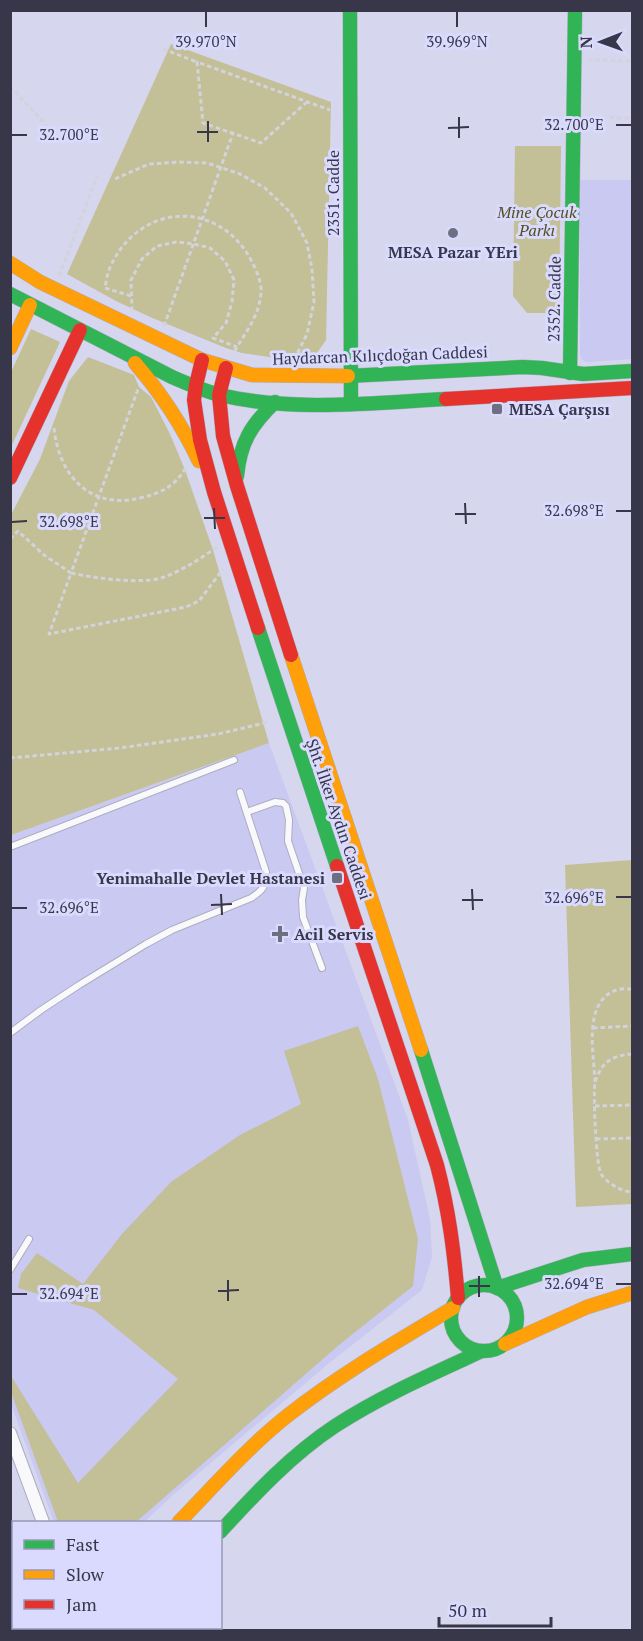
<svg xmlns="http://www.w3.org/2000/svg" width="643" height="1641" viewBox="0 0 643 1641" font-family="'PT Serif',serif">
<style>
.built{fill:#c9c9f1}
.green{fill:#c3bf97}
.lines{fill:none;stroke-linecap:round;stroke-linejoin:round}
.lane-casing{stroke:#adadc0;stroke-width:8}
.street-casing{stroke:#adadc0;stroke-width:14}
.fast-casing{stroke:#adadc0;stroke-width:15}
.slow-casing{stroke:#adadc0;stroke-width:15}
.jam-casing{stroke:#adadc0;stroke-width:15}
.path{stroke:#d3d3db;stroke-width:3;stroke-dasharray:4.5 3;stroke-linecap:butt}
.lane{stroke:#f9f9fc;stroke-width:6}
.street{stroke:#f9f9fc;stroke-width:12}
.fast{stroke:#30b455;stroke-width:14}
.slow{stroke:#ff9f0a;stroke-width:14}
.jam{stroke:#e5322d;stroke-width:14}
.ticks{fill:none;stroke:#373749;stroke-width:2}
.poi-dot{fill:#6f6f83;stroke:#d9dafe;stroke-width:2}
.labels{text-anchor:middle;stroke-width:6;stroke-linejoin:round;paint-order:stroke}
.street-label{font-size:16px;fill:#373749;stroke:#d9dafe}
.park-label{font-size:16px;font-style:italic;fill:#534f23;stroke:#d9dafe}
.poi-label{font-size:16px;font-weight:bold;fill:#373749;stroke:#d9dafe;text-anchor:start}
.ticks-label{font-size:15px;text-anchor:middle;fill:#373749;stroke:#d9dafe;stroke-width:6;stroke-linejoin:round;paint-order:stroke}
</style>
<rect width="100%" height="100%" fill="#d6d6ee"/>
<!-- built -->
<g class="built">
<polygon points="580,180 632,180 632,359 587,362 582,360 580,355"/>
<polygon points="269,743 408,1120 430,1219 432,1257 422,1290 328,1364 173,1495 144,1522 54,1522 11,1404 11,835"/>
</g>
<!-- green -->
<g class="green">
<polygon points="171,44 331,102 326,340 317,353 303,360 290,360 242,353 226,348 150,317 116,301 67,274"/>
<polygon points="515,146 561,146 559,313 527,313 513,296"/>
<polygon points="31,329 60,342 11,447 11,372"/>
<polygon points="88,357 134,375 139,387 151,397 170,434 185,470 213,550 269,743 11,835 11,515 40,459 69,381"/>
<polygon points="632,860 632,1204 576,1207 565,865"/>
<polygon points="358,1026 378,1079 418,1239 413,1286 339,1345 136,1522 58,1522 11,1392 11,1376 78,1483 178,1379 94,1310 18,1288 21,1274 37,1253 83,1284 122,1234 171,1182 240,1135 301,1104 284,1051"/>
</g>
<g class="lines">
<defs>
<g id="lane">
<polyline points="247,812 275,802 283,803 286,806 289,820 288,841 304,888 302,900 303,917 322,968"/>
<polyline points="10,847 234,760"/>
<path d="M10 1033 41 1010 79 985 146 944 172 930 251 898C263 890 266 887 266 872L240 792"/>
<polyline points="10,1270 29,1239"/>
</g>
<polyline id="street" points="10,1433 43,1522"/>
<g id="fast">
<polyline points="350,10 351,404"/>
<path d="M10 294 172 377C188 384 204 391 220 395 292 412 373 403 446 399"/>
<polyline points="570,373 575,10"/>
<polyline points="348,376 523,367 542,368 583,374 632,371"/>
<path d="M237 476C240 443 251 425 275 402"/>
<polyline points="258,628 337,866"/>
<polyline points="421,1050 497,1288 583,1260 632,1254"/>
<circle cx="484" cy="1318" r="33"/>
<path d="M220 1532C255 1494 291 1455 335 1426 381 1396 432 1374 482 1351"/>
<polyline points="79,1630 82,1628"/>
</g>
<g id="slow">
<polyline points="10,263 40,282 202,360 252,375 348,376"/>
<polyline points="10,348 30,305"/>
<path d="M135 363C161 393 182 425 199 461"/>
<polyline points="291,655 421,1050"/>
<polyline points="505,1344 587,1307 632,1293"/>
<path d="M179 1522C214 1486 248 1447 287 1416 339 1375 396 1342 453 1308"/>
<polyline points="130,1630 133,1628"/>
</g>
<g id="jam">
<polyline points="202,360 196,385 194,400 200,440 214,492 258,628"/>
<polyline points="226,368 219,395 223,436 237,486 291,655"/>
<polyline points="446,399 632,388"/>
<polyline points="10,478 80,330"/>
<path d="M337 866 437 1165C449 1211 454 1251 458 1298"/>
</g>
</defs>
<!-- lane casing -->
<use href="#lane" class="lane-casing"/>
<!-- street casing -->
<use href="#street" class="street-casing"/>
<!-- fast casing -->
<use href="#fast" class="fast-casing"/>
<!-- slow casing -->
<use href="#slow" class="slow-casing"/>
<!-- jam casing -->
<use href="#jam" class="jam-casing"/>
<!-- path -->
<g class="path">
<polyline points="163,49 197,62"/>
<polyline points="588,60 632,61"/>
<polyline points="10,86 46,125 40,144"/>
<polyline points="307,102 261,143 203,123 197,62 330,110"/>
<polyline points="587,117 632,118"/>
<polyline points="115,179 149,164 179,162 207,163 240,174 265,188 291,213 307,243 312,269 314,302 307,334 293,362"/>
<polyline points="59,276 97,176"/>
<path d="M131 296 105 288C106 282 107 275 109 270 134 208 209 196 247 253 253 263 262 280 261 292 260 316 244 334 233 354"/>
<polyline points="132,311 131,280 142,259 157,246 177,242 194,244 210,248 225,261 234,280 232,302 226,323 213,338 237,347"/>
<polyline points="164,326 233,133"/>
<path d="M54 428C59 476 90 510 140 498 161 493 174 487 185 469"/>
<polyline points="10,539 18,531 44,555 71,573 138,389"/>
<path d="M217 547C200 559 183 570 164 577 142 585 94 578 71 573L49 634 186 607 199 601 223 569"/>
<polyline points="10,758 120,748 218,734 269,722"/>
<polyline points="593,1028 632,1026"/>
<path d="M632 1054C619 1055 608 1058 601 1069 599 1072 596 1079 595 1082 593 1093 596 1165 601 1174 607 1183 622 1192 632 1192"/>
<path d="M595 1082C594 1054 583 1004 614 991 619 988 627 989 632 989"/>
<polyline points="595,1106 632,1105"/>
<polyline points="596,1139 632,1138"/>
</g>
<!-- lane -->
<use href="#lane" class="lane"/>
<!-- street -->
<use href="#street" class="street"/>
<!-- fast -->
<use href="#fast" class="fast"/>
<!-- slow -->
<use href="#slow" class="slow"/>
<!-- jam -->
<use href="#jam" class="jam"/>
</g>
<!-- ticks -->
<path class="ticks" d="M206 12V27M457 12V27M459 117V138M208 121V142M616 125H631M448 128 469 127M197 132H218M12 135H27M465 503 466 524M214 508 215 529M616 511H631M455 514H476M204 518H225M12 522 27 521M472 889 473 910M221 894 222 915M616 897H631M462 900H483M211 905 232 904M12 908H27M479 1276V1297M228 1280V1301M616 1284H631M469 1286H490M218 1291 239 1290M12 1294H27"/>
<!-- markers -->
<g class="poi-dot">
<circle cx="453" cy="233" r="6"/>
<rect x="491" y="403" width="12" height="12" rx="3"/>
<rect x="331" y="872" width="12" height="12" rx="3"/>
<path d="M277 925h6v6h6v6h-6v6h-6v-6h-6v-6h6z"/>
</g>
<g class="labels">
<!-- street labels -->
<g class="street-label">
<text transform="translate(333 193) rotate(-90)" y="6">2351. Cadde</text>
<text transform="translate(554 299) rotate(-89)" y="6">2352. Cadde</text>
<text transform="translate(380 355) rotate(-2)" y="6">Haydarcan Kılıçdoğan Caddesi</text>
<text transform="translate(339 819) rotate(71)" y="6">Şht. İlker Aydın Caddesi</text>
</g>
<!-- park labels -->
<g class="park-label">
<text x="537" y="218">Mine Çocuk<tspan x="537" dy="18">Parkı</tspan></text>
</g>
<!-- poi labels -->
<g class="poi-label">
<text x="453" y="258" text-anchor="middle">MESA Pazar YEri</text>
<text x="509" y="415">MESA Çarşısı</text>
<text x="325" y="884" text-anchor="end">Yenimahalle Devlet Hastanesi</text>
<text x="294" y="940">Acil Servis</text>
</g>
</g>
<g class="ticks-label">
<text x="206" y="47">39.970°N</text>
<text x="457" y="47">39.969°N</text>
<text x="574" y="130">32.700°E</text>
<text x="69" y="140">32.700°E</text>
<text x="574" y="516">32.698°E</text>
<text x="69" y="527">32.698°E</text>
<text x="574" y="903">32.696°E</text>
<text x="69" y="913">32.696°E</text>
<text x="574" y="1289">32.694°E</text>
<text x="69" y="1299">32.694°E</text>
</g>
<!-- border -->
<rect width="643" height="1641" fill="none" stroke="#373749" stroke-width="24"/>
<!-- legend -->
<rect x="12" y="1521" width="210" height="108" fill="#d9dafe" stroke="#9899b6" stroke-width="1.5"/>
<rect x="24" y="1540" width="30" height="9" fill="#30b455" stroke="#9899b6" stroke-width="1.5"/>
<text x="66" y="1551" font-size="18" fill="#373749">Fast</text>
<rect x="24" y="1570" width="30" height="9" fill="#ff9f0a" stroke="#9899b6" stroke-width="1.5"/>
<text x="66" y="1581" font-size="18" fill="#373749">Slow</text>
<rect x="24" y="1600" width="30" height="9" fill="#e5322d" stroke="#9899b6" stroke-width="1.5"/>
<text x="66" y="1611" font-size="18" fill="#373749">Jam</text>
<!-- north arrow -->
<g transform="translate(601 42) rotate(269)" stroke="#d9dafe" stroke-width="4.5" paint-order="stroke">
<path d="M0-4.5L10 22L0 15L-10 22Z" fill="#373749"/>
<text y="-9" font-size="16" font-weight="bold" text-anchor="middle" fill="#373749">N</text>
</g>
<!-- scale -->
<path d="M439 1617v9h112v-9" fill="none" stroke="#373749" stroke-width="3"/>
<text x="448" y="1617" font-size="18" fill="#373749" stroke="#d9dafe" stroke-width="4.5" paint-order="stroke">50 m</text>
</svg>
